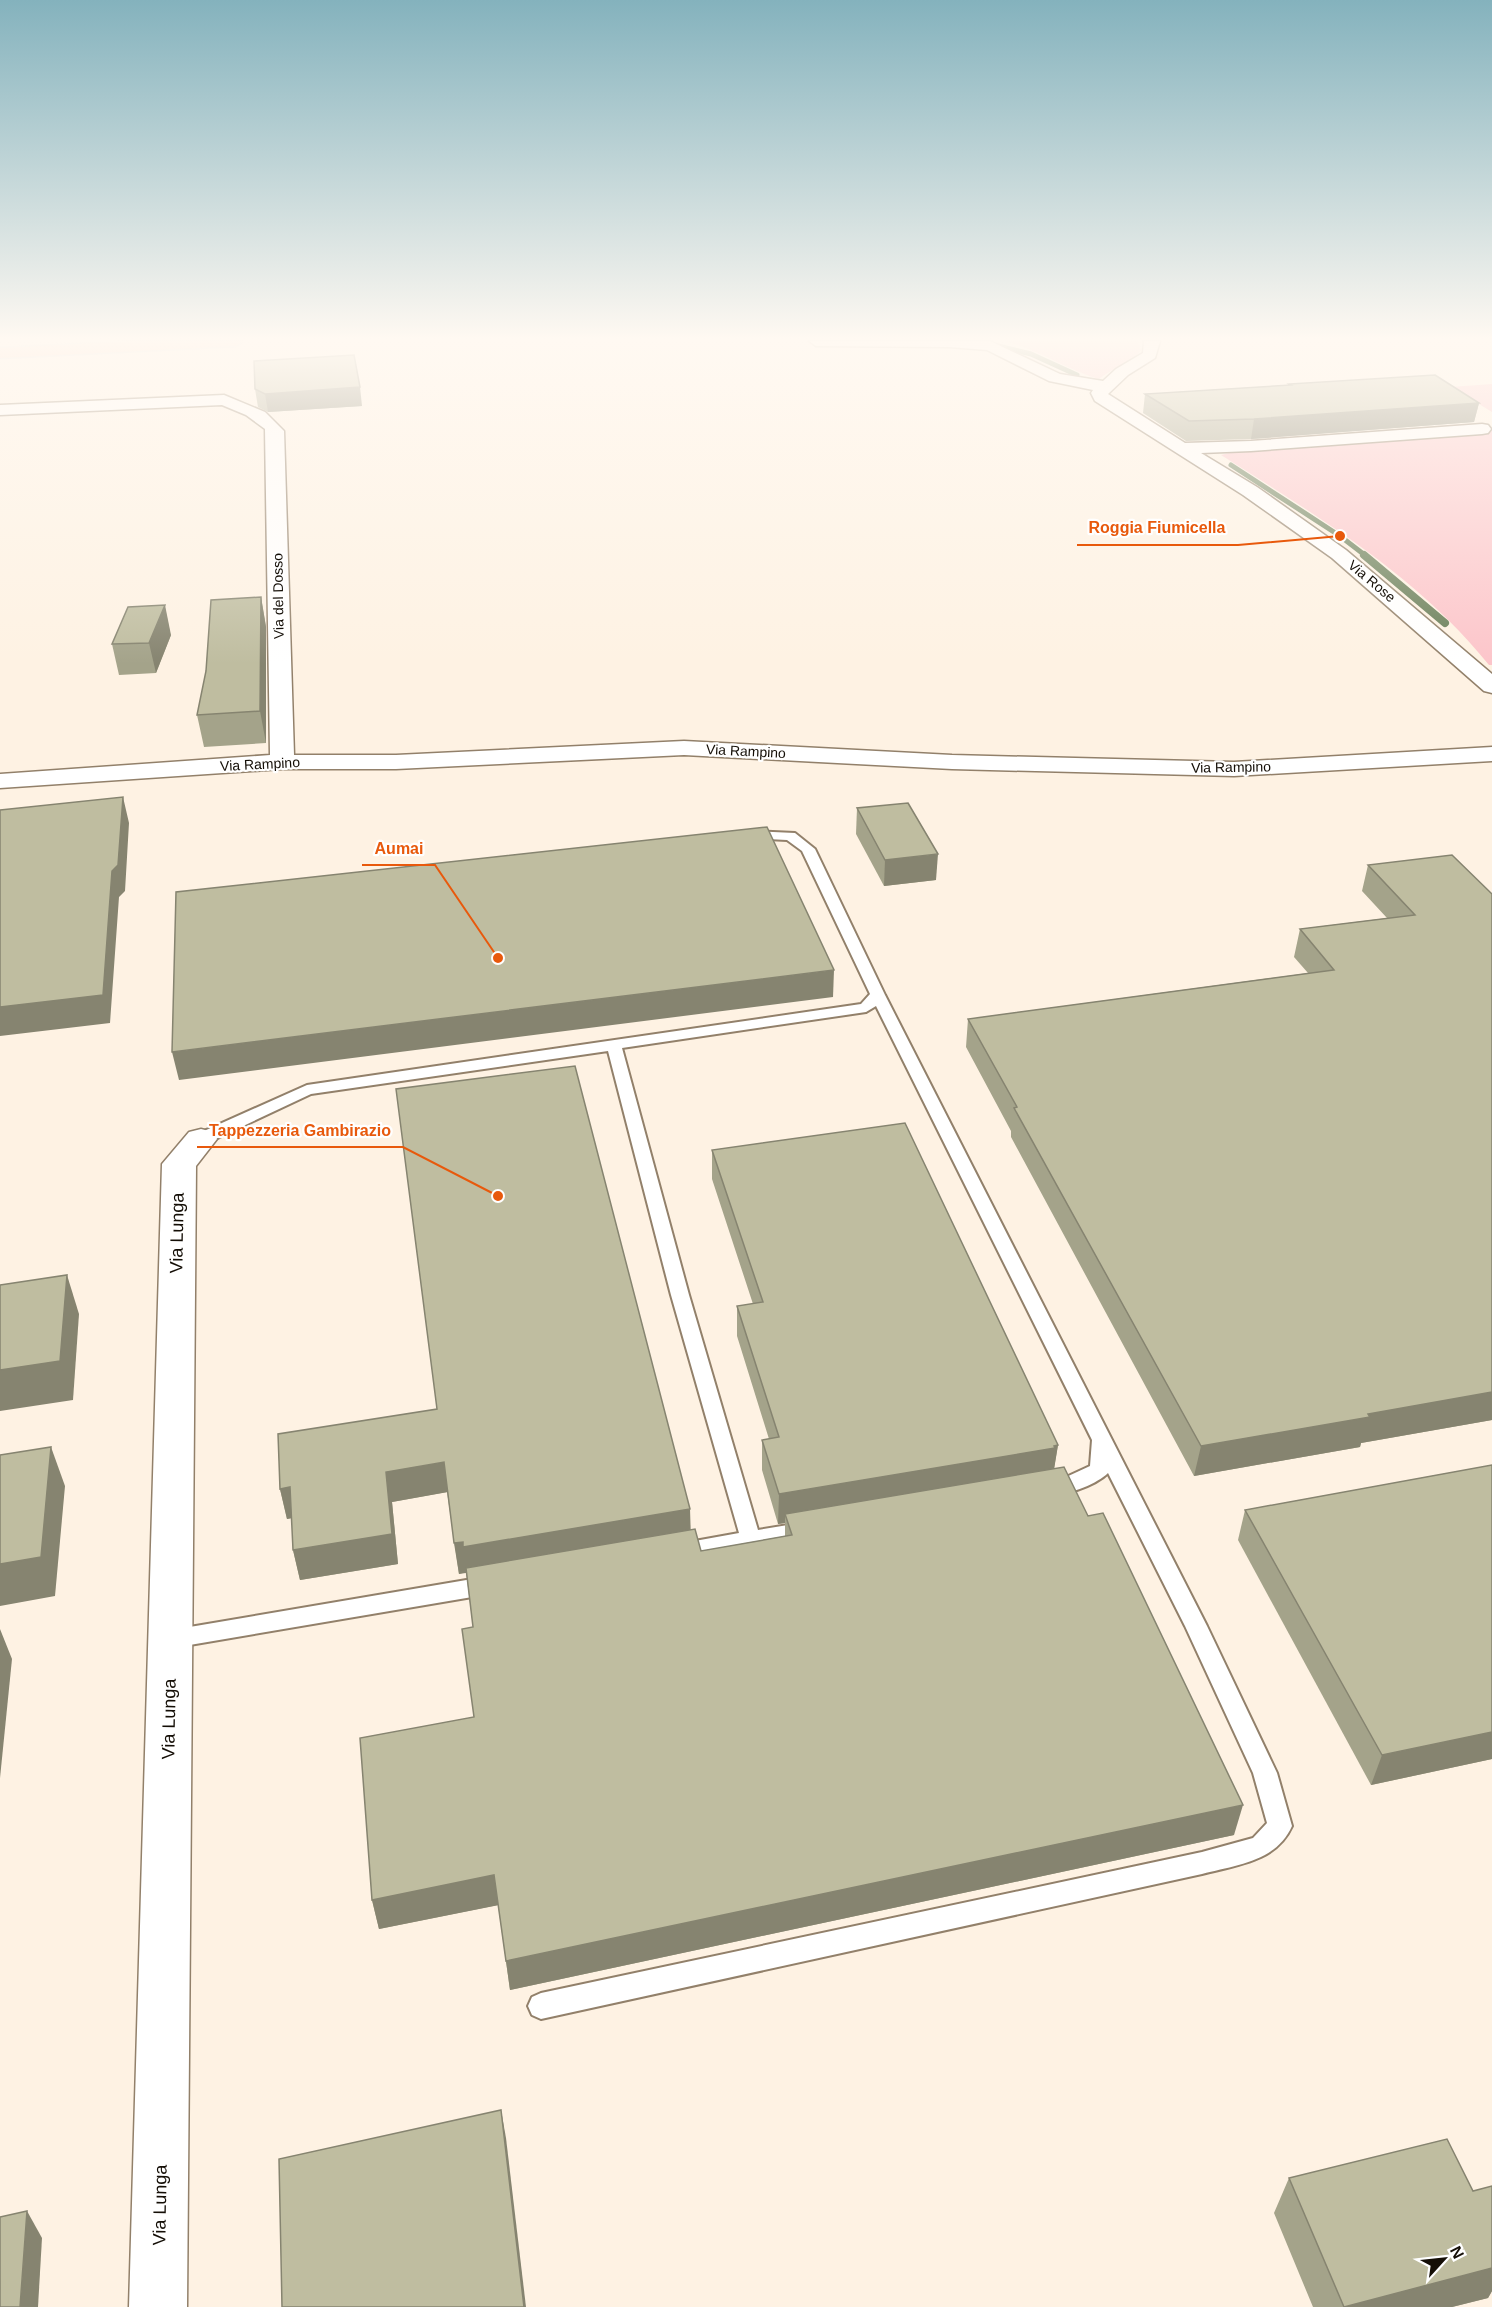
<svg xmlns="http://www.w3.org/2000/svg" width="1492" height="2307" viewBox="0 0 1492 2307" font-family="Arial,sans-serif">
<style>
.green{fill:#fcc5ca}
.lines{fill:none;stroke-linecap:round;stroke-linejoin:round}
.stream-far1{stroke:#6a7f59;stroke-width:5}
.stream{stroke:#6a7f59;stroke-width:8}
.service-casing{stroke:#92806a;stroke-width:4}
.minor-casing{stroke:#92806a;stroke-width:3}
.trunk-casing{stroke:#d9d8d7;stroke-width:3}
.service{fill:#fff;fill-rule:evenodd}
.minor{fill:#fff;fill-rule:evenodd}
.trunk{fill:#fccab6;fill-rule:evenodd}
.wall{fill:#a4a38a}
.shaded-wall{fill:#868470}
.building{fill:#bfbda0;stroke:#868470;stroke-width:1.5}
.labels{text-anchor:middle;stroke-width:4.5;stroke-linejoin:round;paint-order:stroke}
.far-street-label{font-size:14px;fill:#140e06;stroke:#fff}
.near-street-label{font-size:18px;fill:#140e06;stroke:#fff}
.leader{fill:none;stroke:#e8590c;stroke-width:2}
.callout-dot{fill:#e8590c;stroke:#fff;stroke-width:2}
.callout-label{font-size:16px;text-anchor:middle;font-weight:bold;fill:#e8590c;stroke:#fff;stroke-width:4.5;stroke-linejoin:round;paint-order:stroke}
</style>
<rect width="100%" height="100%" fill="#fef2e3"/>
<!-- green -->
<g class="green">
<path d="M1003 341H1138L1141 350C1131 364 1112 368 1099 379 1065 369 1037 348 1003 341Z"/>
<polygon points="1492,384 1492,412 1451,387"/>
<path d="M1492 430V665H1489C1417 575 1317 516 1221 455L1250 448 1296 444Z"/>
</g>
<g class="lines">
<!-- stream-far1 -->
<g class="stream-far1">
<polyline points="982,342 1031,354 1077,375"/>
<polyline points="1231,465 1340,536 1366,556"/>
</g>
<!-- stream -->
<polyline class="stream" points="1364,555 1445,623"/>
<defs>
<g id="service">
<path d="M749 831 795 833 815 849 885 995 1207 1626 1277 1773 1292 1826C1276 1862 1236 1865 1202 1874L541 2019 532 2015 528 2006 532 1997 541 1993 1202 1852 1253 1838 1267 1823 1253 1773 1185 1626 1108 1473C1096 1485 1060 1499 1044 1493L1041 1488 1044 1483 1064 1478 1090 1466 1092 1440 876 1006 866 1012 622 1048 689 1295 758 1530 806 1522 813 1524 816 1530 813 1536 806 1538 678 1560 671 1558 668 1552 671 1546 678 1544 739 1533 671 1295 608 1051 311 1094 207 1143 201 1144 193 1139 195 1135 307 1085 861 1004 870 994 802 851 787 840 744 838 742 835Z"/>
<polygon points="490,1576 498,1579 501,1585 498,1591 490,1594 172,1648 164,1645 161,1639 164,1633 172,1630"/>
</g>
<g id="minor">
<polygon points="809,341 990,341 1060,374 1103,381 1116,369 1143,353 1144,341 1160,341 1155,358 1128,375 1108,394 1185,443 1251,441 1482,424 1488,425 1491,429 1488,433 1482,434 1251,451 1201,453 1257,487 1346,550 1492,674 1492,693 1484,691 1332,558 1243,495 1095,401 1091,393 1093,390 1049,381 987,350 949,347 816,346"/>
<polygon points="224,395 265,412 284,431 294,755 396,755 684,741 952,755 1234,762 1492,747 1492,761 1234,776 952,769 684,755 396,769 282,769 0,788 0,774 270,755 265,429 246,415 222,405 0,415 0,405"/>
<polygon points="201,1129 213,1132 217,1139 196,1166 187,2307 129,2307 162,1164 189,1132"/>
</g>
<polygon id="trunk" points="137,341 243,341 236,346 0,358 0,348"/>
</defs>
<!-- service casing -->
<use href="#service" class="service-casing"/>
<!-- minor casing -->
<use href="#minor" class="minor-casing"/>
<!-- trunk casing -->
<use href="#trunk" class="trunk-casing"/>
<!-- service -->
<use href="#service" class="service"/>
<!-- minor -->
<use href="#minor" class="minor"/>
<!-- trunk -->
<use href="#trunk" class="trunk"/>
</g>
<!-- wall -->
<g class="wall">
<polygon points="1289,384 1479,403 1474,422 1251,439 1186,441 1143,413 1145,394 1289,385"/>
<polygon points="255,389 362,406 268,412 258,407"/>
<polygon points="261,597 266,627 266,743 204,747 197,715"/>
<polygon points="171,635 156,673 119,675 112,644"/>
<polygon points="857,808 936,880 884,886 856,834"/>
<polygon points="1368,865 1492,894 1492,1420 1361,1443 1360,1447 1194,1476 1011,1137 1011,1131 966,1047 968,1019 1308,973 1294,957 1300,929 1387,918 1362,891"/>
<polygon points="712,1150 1058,1445 1054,1468 1234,1835 510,1990 498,1905 379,1929 372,1900 474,1717 473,1627 466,1572 459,1574 447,1492 392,1502 398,1564 300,1580 293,1550 292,1518 287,1519 280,1489 278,1434 690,1530 701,1551 785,1536 785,1523 778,1524 762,1470 762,1440 769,1439 737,1336 737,1306 753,1304 712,1179"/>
<polygon points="1492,1465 1492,1759 1371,1785 1238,1540 1245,1510"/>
<polygon points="1289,2178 1473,2191 1492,2186 1492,2291 1488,2298 1452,2307 1313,2307 1274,2213"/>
</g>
<!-- shaded-wall -->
<g class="shaded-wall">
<polygon points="360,387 362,406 268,412 265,394"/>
<polygon points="1479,403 1474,422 1251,439 1254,419"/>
<polygon points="261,597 266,627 266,743 260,711"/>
<polygon points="165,605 171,635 156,673 149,643"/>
<polygon points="123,797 129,823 125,891 119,897 110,1023 0,1036 0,1007"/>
<polygon points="938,854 936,880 884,886 885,860"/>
<polygon points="834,970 833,997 179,1080 172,1052"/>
<polygon points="67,1275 79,1314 73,1400 0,1411 0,1370"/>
<polygon points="1492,1392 1492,1420 1361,1443 1360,1447 1194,1476 1201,1446 1368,1414"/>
<polygon points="1058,1445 1053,1476 785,1514 785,1523 778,1524 779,1494"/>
<polygon points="51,1447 65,1486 55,1596 0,1606 0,1564"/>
<polygon points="444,1462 448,1492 392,1502 398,1564 300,1580 293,1550 386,1472"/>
<polygon points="290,1487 297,1517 287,1519 280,1489"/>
<polygon points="690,1509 691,1539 459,1574 454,1543"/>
<polygon points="0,1629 12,1659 0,1778"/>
<polygon points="1492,1732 1492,1759 1371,1785 1382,1755"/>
<polygon points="1243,1805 1234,1835 510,1990 506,1961"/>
<polygon points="494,1875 499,1905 379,1929 372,1900"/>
<polygon points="501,2110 506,2138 526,2307 524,2307"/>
<polygon points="27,2211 42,2238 38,2307 20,2307"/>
<polygon points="1492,2268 1492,2291 1488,2298 1452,2307 1343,2307"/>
</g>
<!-- building -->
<g class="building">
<polygon points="354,355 360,387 265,394 255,389 254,361"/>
<polygon points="1435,375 1479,403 1254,419 1189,421 1145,394 1291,385 1289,384"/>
<polygon points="261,597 260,711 197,715 206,671 211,600"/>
<polygon points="165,605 149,643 112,644 128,607"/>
<polygon points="123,797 118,865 112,871 103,995 0,1007 0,810"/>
<polygon points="908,803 938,854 885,860 857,808"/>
<polygon points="767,827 834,970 172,1052 176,892"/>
<polygon points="1452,855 1492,894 1492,1392 1368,1414 1370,1417 1201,1446 1014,1108 1017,1107 968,1019 1334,970 1300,929 1415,915 1368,865"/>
<polygon points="575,1066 690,1509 463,1547 463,1542 454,1543 444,1462 386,1472 392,1534 293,1550 290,1487 280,1489 278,1434 437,1409 396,1089"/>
<polygon points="905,1123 1058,1445 1054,1446 1055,1448 779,1494 762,1440 779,1437 737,1306 763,1302 712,1150"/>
<polygon points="67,1275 60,1361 0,1370 0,1285"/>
<polygon points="51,1447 41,1557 0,1564 0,1455"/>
<polygon points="1492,1465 1492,1732 1382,1755 1245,1510"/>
<polygon points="1064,1467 1088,1516 1103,1513 1243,1805 506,1961 494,1875 372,1900 360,1738 474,1717 462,1629 473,1627 466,1568 695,1529 701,1551 792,1535 785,1514"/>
<polygon points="501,2110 524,2307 282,2307 279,2159"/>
<polygon points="1447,2139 1473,2191 1492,2186 1492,2268 1344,2307 1289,2178"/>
<polygon points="27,2211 20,2307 0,2307 0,2217"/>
</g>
<!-- sky -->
<linearGradient id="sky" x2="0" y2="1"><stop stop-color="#84b2bd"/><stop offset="0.51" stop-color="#fff9f2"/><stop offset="1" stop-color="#fff9f2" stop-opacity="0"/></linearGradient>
<rect width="1492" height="664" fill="url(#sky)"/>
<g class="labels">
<!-- far-street labels -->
<g class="far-street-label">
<text transform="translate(1372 581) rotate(40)" y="5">Via Rose</text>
<text transform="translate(278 596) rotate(-91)" y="5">Via del Dosso</text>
<text transform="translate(746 751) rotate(3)" y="5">Via Rampino</text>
<text transform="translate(260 764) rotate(-3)" y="5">Via Rampino</text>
<text transform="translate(1231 767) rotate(-1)" y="5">Via Rampino</text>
</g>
<!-- near-street labels -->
<g class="near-street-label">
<text transform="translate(177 1233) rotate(-89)" y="6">Via Lunga</text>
<text transform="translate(169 1719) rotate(-89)" y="6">Via Lunga</text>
<text transform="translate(160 2205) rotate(-89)" y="6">Via Lunga</text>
</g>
</g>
<!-- callouts -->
<path class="leader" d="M1340 536L1238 545H1077M498 958L435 865H362M498 1196L403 1147H197"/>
<g class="callout-dot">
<circle cx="1340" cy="536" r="6"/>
<circle cx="498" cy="958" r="6"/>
<circle cx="498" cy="1196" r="6"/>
</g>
<g class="callout-label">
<text x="1157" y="533">Roggia Fiumicella</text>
<text x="399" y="854">Aumai</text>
<text x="300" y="1136">Tappezzeria Gambirazio</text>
</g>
<!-- north arrow -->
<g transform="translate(1444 2259) rotate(63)" stroke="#ffffff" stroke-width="4.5" paint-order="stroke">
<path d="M0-4.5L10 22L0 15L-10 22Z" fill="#140e06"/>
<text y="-9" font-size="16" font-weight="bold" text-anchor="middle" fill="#140e06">N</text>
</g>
</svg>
